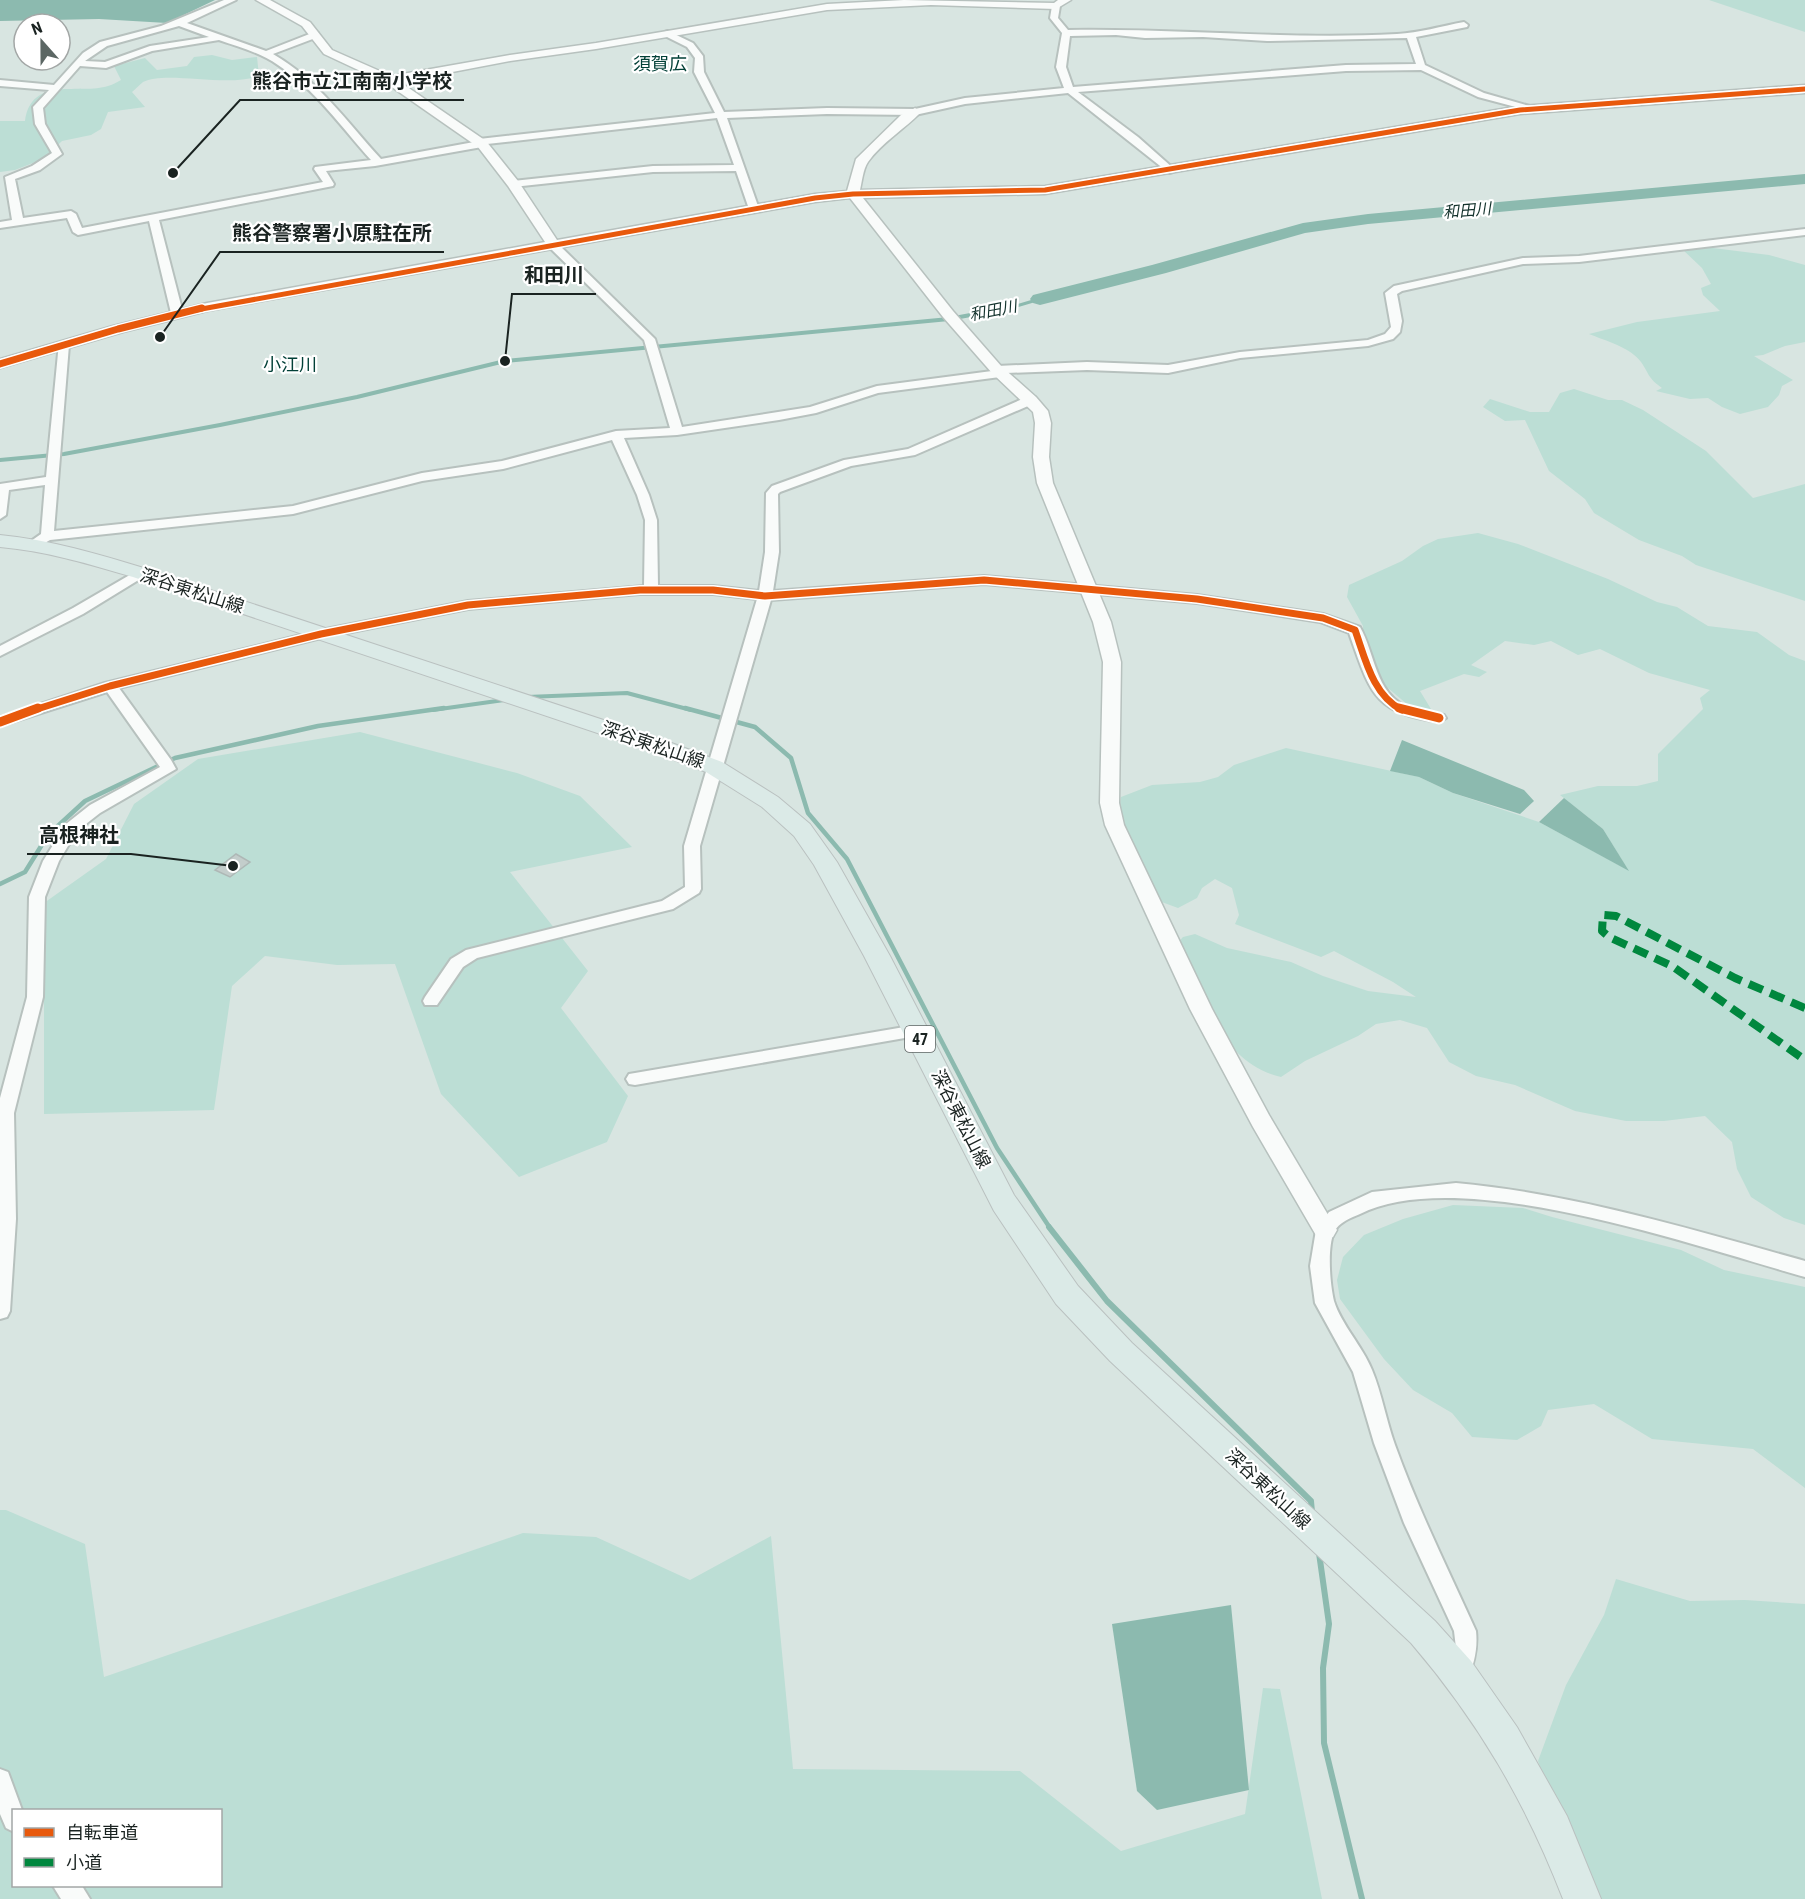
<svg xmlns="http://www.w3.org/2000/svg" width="1805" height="1899" viewBox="0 0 1805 1899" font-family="'Roboto Condensed','Noto Sans JP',sans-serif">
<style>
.green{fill:#bcded5;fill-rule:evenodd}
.water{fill:#8cbaaf}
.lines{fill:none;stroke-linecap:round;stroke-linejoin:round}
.stream-far3{stroke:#8cbaaf;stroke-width:3}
.stream-far2{stroke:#8cbaaf;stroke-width:4}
.stream-far1{stroke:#8cbaaf;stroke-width:4.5}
.stream{stroke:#8cbaaf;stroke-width:6}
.river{fill:#8cbaaf;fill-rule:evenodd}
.building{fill:#c3cdcb;stroke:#aeb8b6;stroke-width:1.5}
.minor-casing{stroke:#b7c1be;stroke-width:4}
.tertiary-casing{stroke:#b7c1be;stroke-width:3}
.primary-casing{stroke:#bac1c0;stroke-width:2}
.minor{fill:#f9fbfa;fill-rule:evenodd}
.tertiary{fill:#f9fbfa;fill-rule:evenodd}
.primary{fill:#dbeae7;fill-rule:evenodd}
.quiet{stroke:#00873e;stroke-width:8;stroke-dasharray:15 8;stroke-linecap:butt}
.cycleway-far2-casing{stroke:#fff;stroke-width:8}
.cycleway-far1-casing{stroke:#fff;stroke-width:10}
.cycleway-casing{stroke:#fff;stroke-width:13}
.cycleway-far2{stroke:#e8590c;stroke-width:5}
.cycleway-far1{stroke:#e8590c;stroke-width:7}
.cycleway{stroke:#e8590c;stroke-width:9}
.labels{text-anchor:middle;stroke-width:4.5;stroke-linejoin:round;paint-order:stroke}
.far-water-label{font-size:16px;font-style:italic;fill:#14332d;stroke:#fff}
.shield{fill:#fff;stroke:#5f6564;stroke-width:1.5}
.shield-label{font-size:16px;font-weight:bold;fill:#1a2321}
.far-quarter-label{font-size:18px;fill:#024037;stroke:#fff}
.street-label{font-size:18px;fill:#1a2321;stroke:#fff}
.leader{fill:none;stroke:#1a2321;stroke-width:2}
.callout-dot{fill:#1a2321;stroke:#fff;stroke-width:2}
.callout-label{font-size:20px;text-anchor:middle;font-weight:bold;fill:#1a2321;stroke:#fff;stroke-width:4.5;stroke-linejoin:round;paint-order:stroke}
</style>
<rect width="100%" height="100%" fill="#d8e5e1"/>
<!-- green -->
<g class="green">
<polygon points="1708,0 1805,0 1805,32 1709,0"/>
<path d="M212 55 232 60 257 57 259 76C227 88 166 70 143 82 139 85 136 89 132 92L145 107 108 112 101 129 91 135 62 141 43 159 15 170 0 172V121H25C31 75 81 95 108 86 112 85 117 82 121 80L114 66 145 58 157 70 187 66 194 57Z"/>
<path d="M1705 247 1769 255 1805 265V342L1785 346 1763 355 1754 356 1793 380 1782 386 1779 395 1768 407 1740 414 1722 407 1708 398 1690 399 1656 391 1662 388C1647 377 1650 375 1641 362 1630 347 1606 341 1589 334L1637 322 1720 311 1703 295 1701 288 1711 284 1702 268 1682 249Z"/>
<polygon points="1574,389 1608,400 1622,400 1643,410 1706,451 1753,498 1805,484 1805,601 1696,565 1682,556 1639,540 1594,513 1585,499 1549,471 1525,420 1505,421 1483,407 1490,399 1530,412 1549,412 1560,393"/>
<path d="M1478 533 1518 544 1608 579 1657 602 1677 607 1708 626 1757 632 1789 655 1805 661V1225L1784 1218 1751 1197 1737 1169 1732 1142 1705 1116 1664 1121H1626L1575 1111 1515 1085 1476 1076 1449 1062 1427 1028 1400 1020 1376 1024 1358 1036 1305 1061 1281 1077C1222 1064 1200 994 1175 946L1183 937 1195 934 1227 948 1291 962 1323 976 1368 991 1416 997 1393 982 1334 951 1321 957 1235 924 1239 915 1232 888 1215 879 1202 888 1197 898 1178 908 1159 901 1117 824 1121 797 1152 785 1200 782 1218 777 1234 765 1286 748 1419 777 1453 793 1539 822 1628 870 1603 829 1560 795 1598 786H1637L1658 781V754L1703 709 1700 698 1710 690 1649 673 1600 649 1578 655 1551 641 1534 645 1505 641 1471 665 1487 672 1479 677 1464 674 1420 691 1431 709 1428 712 1414 710 1363 667V626L1347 597 1349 585 1402 561 1423 546 1438 539Z"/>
<polygon points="360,732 517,773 580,796 632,847 510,872 588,971 561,1008 628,1096 607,1142 519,1177 441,1094 395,964 337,965 265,956 232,986 214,1110 44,1114 44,903 106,859 134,804 198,759"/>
<polygon points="1453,1205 1523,1208 1552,1217 1681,1250 1724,1270 1805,1287 1805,1488 1753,1449 1652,1439 1594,1404 1548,1410 1541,1426 1517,1440 1472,1437 1452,1413 1413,1390 1384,1359 1340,1299 1337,1280 1343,1257 1364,1235 1403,1219"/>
<path d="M0 1510H6L85 1544 104 1677 523 1533 596 1537 690 1580 771 1536 793 1769 1020 1771 1121 1851 1245 1814 1263 1688 1280 1689 1322 1899H0ZM14 1810H220V1886H14Z"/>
<polygon points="1616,1579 1690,1601 1745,1600 1805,1604 1805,1899 1591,1899 1565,1841 1538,1761 1566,1685 1604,1615"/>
</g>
<!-- water -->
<g class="water">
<polygon points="0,0 215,0 167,23 99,19 0,21"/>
<polygon points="1402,740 1524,790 1534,801 1520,814 1453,793 1419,777 1390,771"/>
<polygon points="1564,798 1603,829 1629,871 1539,822"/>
<polygon points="1231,1605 1249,1790 1157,1810 1137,1791 1112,1624"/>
</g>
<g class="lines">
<!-- stream-far3 -->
<polyline class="stream-far3" points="1003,310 1040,299"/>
<!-- stream-far2 -->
<g class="stream-far2">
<polyline points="0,460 64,454 220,425 357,397 505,361 949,319 1008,308"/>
<polyline points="527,697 627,693 691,710"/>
<polyline points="433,710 504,700"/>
</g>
<!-- stream-far1 -->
<g class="stream-far1">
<polyline points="685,708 755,727 791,758 808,813 847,859 997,1148 1050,1228"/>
<polyline points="0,884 25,872 48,835 85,801 175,758 318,726 444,708"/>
</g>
<!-- stream -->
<g class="stream">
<polyline points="1049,1227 1107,1301 1311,1501 1312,1512"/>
<polyline points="1319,1553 1329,1624 1323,1668 1324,1743 1362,1899"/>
</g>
<!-- river -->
<polygon class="river" points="1805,174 1805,184 1368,224 1305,233 1166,273 1040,305 1033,303 1030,299 1033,295 1152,265 1303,223 1368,214"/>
</g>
<!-- building -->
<polygon class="building" points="236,854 250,862 230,877 215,870"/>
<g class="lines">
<defs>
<g id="minor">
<path d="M224 0H236L187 23 266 51 312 33H318V37L273 54C317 79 347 122 381 159L474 142 479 139 715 113 694 72 695 58 687 47 665 36V32L668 31 693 43 703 56 704 72 724 112 827 108 915 109 965 98 1064 88 1056 67 1062 33 1050 18 1052 6 1056 3 1060 6 1058 18 1068 30C1178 28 1287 40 1397 34 1419 33 1442 26 1464 22L1468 25 1467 27 1416 37 1425 65 1484 93 1540 109 1535 112 1478 97 1421 70 1346 71 1078 92 1138 137 1173 168V172L1169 173 1068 93 965 104 915 115 827 114 727 118 759 209 754 212 749 209 736 171 653 172 513 187 508 184 513 181 653 166 734 165 717 118 487 144 482 147 375 166 326 171 334 184 333 186 159 220 183 313 177 316 171 313 149 221 78 235 73 232 67 218 0 228V222L12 220 5 177 32 166 52 153 35 124 33 107 49 90 0 86V80L54 85 83 53 100 42 161 26ZM179 26 209 37 150 46 105 62 85 61 107 46ZM1116 35 1145 38 1203 37 1267 41 1407 38 1416 64 1346 65 1073 87 1066 67 1070 36ZM219 40C239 47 261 53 278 65 315 89 342 128 371 160L315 167 314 169 323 182 82 228 76 214 71 211 23 218 15 179 40 170 62 154 45 124 43 108 80 66 106 68 152 51Z"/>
<path d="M1805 229V235L1579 262 1523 264 1402 291 1397 294 1402 321 1400 332 1393 339 1368 346 1240 358 1168 373 1087 370 1006 373 1000 377 878 393 816 413 779 420 677 435 624 438 649 495 657 520 658 586H713L759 591 765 552 766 493 772 486 844 460 908 449 1027 397H1035V403L915 455 851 466 780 492 778 494 779 552 773 591 984 576 1197 595 1323 614 1360 627C1375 653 1375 693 1407 707 1419 712 1432 712 1444 715L1446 718 1439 722C1372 713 1370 691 1349 633L1320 622 1197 603 984 584 771 600 700 846 701 889 699 893 673 909 477 958 463 967 437 1005H425L423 1001 425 997 451 959 466 950 662 901 685 887 684 846 757 599 713 594H640L468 609 321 638 119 688 171 760 176 769 100 813 77 831 59 861 45 897 43 997 14 1113 16 1219 10 1311 7 1317 0 1319V1098L27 997 29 897 43 861 66 824 90 805 160 767 107 692 0 726V717L105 683 321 630 468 601 644 586 645 520 637 495 612 440 503 469 422 481 293 514 50 540 43 544H33L31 541 41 534 45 485 9 490 6 515 0 519V484L46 477 59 343 63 342 69 345 54 531 293 506 422 473 502 461 616 431 670 428 644 340 549 247 548 245 553 242 557 243 655 339 682 427 810 407 877 386 992 371 997 366 1087 362 1168 365 1240 352 1368 340 1385 334 1391 327 1385 293 1394 286 1523 258 1579 256Z"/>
<polygon points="140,569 147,573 145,576 83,614 0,656 0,646 73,608"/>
<polygon points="916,1025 922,1027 925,1031 922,1035 635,1085 629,1084 626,1079 629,1074 635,1073"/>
<path d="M1456 1183C1575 1194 1690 1229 1805 1261V1277C1698 1247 1460 1163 1360 1214 1351 1218 1339 1222 1334 1232 1327 1248 1330 1284 1334 1301 1341 1324 1363 1347 1372 1370 1382 1394 1386 1420 1395 1445 1418 1509 1448 1569 1476 1631 1478 1649 1474 1664 1467 1681L1459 1684 1451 1681 1448 1673 1456 1648 1454 1631 1404 1523 1374 1443 1353 1372 1315 1303 1310 1266 1316 1230 1329 1212 1372 1192Z"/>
<polygon points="0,1769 8,1772 22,1810 14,1810 14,1832 6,1828 0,1814"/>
<polygon points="53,1886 82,1886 90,1899 61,1899"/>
</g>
<path id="tertiary" d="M256 0H270L310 22 332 50 391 76 510 55 596 43 827 4 904 0 1054 3 1058 0H1071L1056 9 931 5 827 10 596 49 510 61 400 82 486 141 518 181 557 240 815 194 847 191 856 159 901 115 915 108 921 112C906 128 881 143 868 162 863 169 862 182 860 190L1045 186 1520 106 1805 85V93L1520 114 1045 194 863 198 953 311 1002 367 1036 397 1048 411 1051 423 1049 457 1053 483 1111 622 1121 662 1119 803 1124 825 1212 1009 1269 1115 1337 1230 1333 1237 1325 1239 1317 1237 1253 1127 1190 1009 1105 825 1100 803 1103 662 1093 622 1037 483 1033 457 1035 423 1033 412 992 373 943 317 850 198 815 202 207 311 123 332 0 368V359L113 326 207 303 545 242 508 186 478 147 386 83 324 54 302 26Z"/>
<path id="primary" d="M0 535C51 540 98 554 147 569L661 739 722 762 778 797 810 824 837 862 890 956 1014 1195 1078 1286 1132 1343 1435 1621 1471 1661 1517 1727 1567 1816 1601 1899H1563C1526 1803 1478 1721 1411 1643L1110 1361 1056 1304 994 1211 864 956 814 865 794 836 762 807 706 772 645 749 133 577C89 564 46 551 0 547Z"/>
</defs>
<!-- minor casing -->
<use href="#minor" class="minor-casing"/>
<!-- tertiary casing -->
<use href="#tertiary" class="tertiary-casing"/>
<!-- primary casing -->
<use href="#primary" class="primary-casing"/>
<!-- minor -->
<use href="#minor" class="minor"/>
<!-- tertiary -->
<use href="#tertiary" class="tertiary"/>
<!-- primary -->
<use href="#primary" class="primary"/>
<!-- quiet -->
<polyline class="quiet" points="1805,1008 1735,978 1616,916 1603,915 1602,931 1609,937 1672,966 1805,1060"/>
<defs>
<polyline id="cycleway-far2" points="196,310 815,198 853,194 1045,190 1520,110 1805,89"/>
<g id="cycleway-far1">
<polyline points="0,364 118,329 202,308"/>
<path d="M34 710 110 686 321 634 468 605 640 590H713L765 596 984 580 1197 599 1323 618 1355 630C1365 658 1373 696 1402 710"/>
</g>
<g id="cycleway">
<polyline points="1399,708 1439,718"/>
<polyline points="0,722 38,708"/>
</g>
</defs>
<!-- cycleway-far2 casing -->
<use href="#cycleway-far2" class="cycleway-far2-casing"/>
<!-- cycleway-far1 casing -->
<use href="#cycleway-far1" class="cycleway-far1-casing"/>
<!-- cycleway casing -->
<use href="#cycleway" class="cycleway-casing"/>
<!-- cycleway-far2 -->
<use href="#cycleway-far2" class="cycleway-far2"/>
<!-- cycleway-far1 -->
<use href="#cycleway-far1" class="cycleway-far1"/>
<!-- cycleway -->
<use href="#cycleway" class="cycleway"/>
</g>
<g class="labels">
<!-- far-water labels -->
<g class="far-water-label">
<text transform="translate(1467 210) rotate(-5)" y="6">和田川</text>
<text transform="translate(993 310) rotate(-11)" y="6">和田川</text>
</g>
<!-- shield labels -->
<rect class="shield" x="905" y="1026" width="30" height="26" rx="4.5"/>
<g class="shield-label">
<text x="920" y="1045">47</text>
</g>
<!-- far-quarter labels -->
<g class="far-quarter-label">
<text x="660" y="70">須賀広</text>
<text x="290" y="371">小江川</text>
</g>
<!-- street labels -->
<g class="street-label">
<text transform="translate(192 591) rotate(18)" y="6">深谷東松山線</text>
<text transform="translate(653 745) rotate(19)" y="6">深谷東松山線</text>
<text transform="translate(961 1119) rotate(63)" y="6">深谷東松山線</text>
<text transform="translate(1268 1489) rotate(43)" y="6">深谷東松山線</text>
</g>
</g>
<!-- callouts -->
<path class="leader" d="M173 173L240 100H464M160 337L220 252H444M505 361L512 294H596M233 866L131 854H27"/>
<g class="callout-dot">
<circle cx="173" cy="173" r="6"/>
<circle cx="160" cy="337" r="6"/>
<circle cx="505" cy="361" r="6"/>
<circle cx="233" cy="866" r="6"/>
</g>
<g class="callout-label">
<text x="352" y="88">熊谷市立江南南小学校</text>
<text x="332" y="240">熊谷警察署小原駐在所</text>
<text x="554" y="282">和田川</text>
<text x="79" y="842">高根神社</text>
</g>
<!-- legend -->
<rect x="12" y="1809" width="210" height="78" fill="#ffffff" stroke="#a3a7a6" stroke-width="1.5"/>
<rect x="24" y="1828" width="30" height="9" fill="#e8590c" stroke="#a3a7a6" stroke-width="1.5"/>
<text x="66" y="1839" font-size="18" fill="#1a2321">自転車道</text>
<rect x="24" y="1858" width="30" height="9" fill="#00873e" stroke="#a3a7a6" stroke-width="1.5"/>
<text x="66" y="1869" font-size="18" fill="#1a2321">小道</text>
<!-- north arrow -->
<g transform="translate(42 42) rotate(339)"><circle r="28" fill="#ffffff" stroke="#a3a7a6" stroke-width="1.5"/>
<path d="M0-4.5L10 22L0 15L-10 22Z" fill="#5c6764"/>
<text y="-9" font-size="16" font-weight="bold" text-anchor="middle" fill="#1a2321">N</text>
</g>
</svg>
